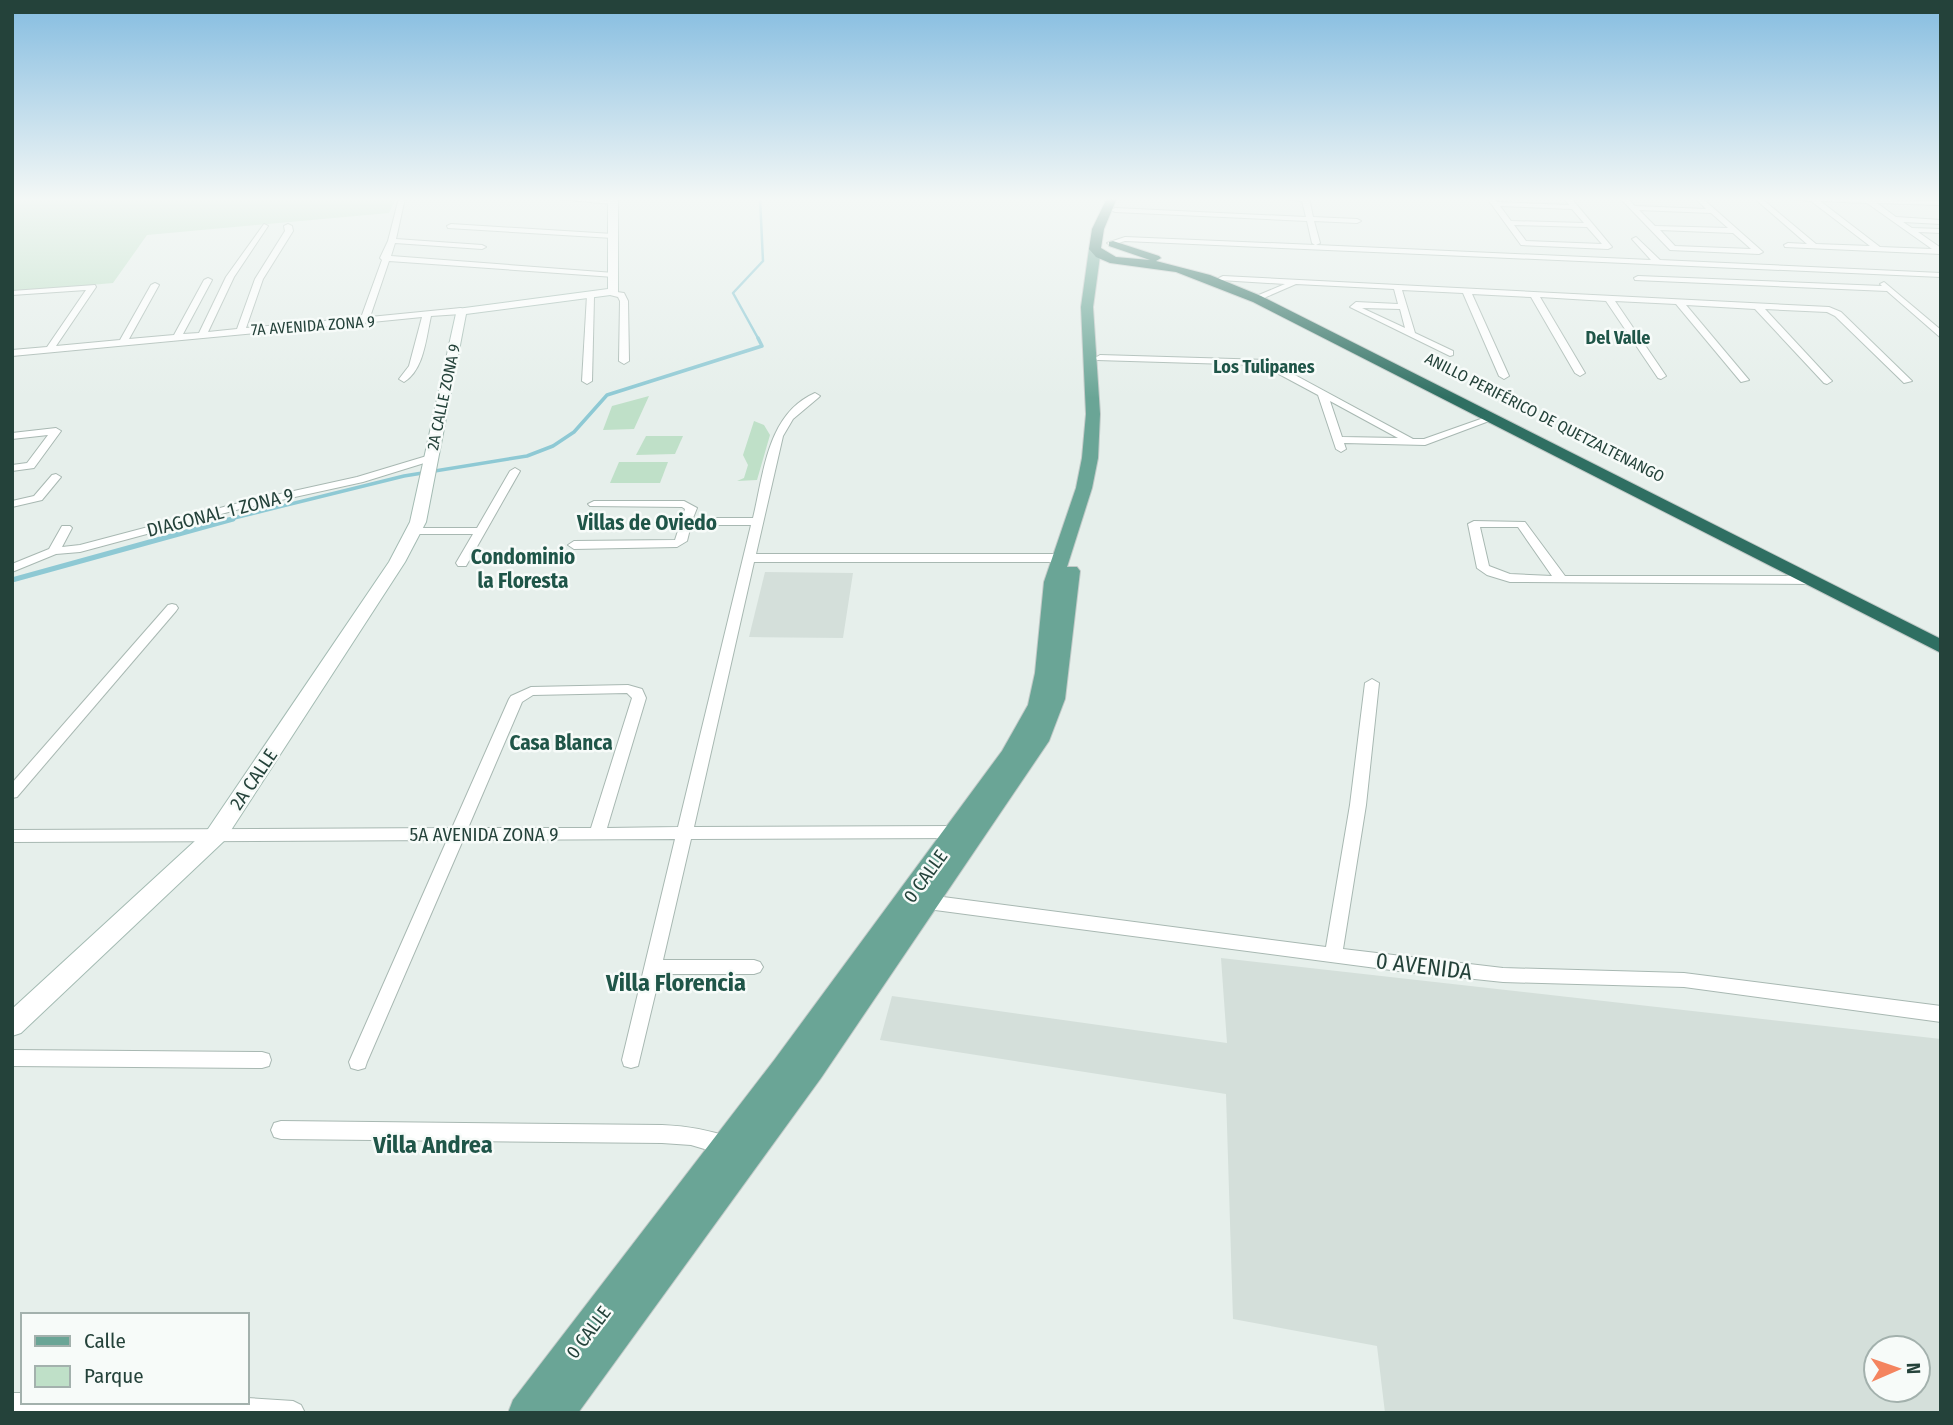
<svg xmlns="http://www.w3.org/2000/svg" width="1953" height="1425" viewBox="0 0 1953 1425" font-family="'Fira Sans Condensed',sans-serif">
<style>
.built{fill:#d4dfda;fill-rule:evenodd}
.green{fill:#bfe0c8}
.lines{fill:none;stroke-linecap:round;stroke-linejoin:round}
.stream-far2{stroke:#8ec9d4;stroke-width:2.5}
.stream-far1{stroke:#8ec9d4;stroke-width:3.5}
.stream{stroke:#8ec9d4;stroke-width:5}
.street-casing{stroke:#a8b8b2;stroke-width:2}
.secondary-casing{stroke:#a4bbb3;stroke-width:2}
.primary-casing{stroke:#c2cac8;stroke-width:2}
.highway-casing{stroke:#c2cac8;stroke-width:2}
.street{fill:#fff;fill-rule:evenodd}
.secondary{fill:#fff;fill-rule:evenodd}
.primary{fill:#6aa596;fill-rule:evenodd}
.highway{fill:#2f6f62;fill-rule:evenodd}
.labels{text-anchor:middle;stroke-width:5;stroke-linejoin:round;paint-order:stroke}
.far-street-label{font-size:16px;fill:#24423a;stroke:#f7fbf9}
.far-neighbourhood-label{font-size:18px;font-weight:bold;fill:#1f5548;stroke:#f7fbf9}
.street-label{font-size:19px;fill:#24423a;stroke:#f7fbf9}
.neighbourhood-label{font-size:21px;font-weight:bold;fill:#1f5548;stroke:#f7fbf9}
.near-street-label{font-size:23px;fill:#24423a;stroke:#f7fbf9}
.near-neighbourhood-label{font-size:24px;font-weight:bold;fill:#1f5548;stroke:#f7fbf9}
</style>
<rect width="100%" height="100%" fill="#e6efeb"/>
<!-- built -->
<g class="built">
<polygon points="765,572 853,573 843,638 749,637"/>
<path d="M1221 958 1941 1039V1413H1385L1377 1346 1233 1319 1226 1094 880 1040 892 996 1227 1043ZM1876 1348H1918V1390H1876Z"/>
</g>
<!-- green -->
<g class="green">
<polygon points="12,198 396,198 389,213 147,235 113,283 12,292"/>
<polygon points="649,396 634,429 603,430 612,406"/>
<polygon points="754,421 764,425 770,435 757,480 737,481 744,478 748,465 743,455"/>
<polygon points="646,436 683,436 675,454 636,455"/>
<polygon points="619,462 668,462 660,483 610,483"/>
</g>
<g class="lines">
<!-- stream-far2 -->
<polyline class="stream-far2" points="759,340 733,293 763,261 760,198"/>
<!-- stream-far1 -->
<polyline class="stream-far1" points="226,520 404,476 527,456 553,446 574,432 607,395 762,346 758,338"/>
<!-- stream -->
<polyline class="stream" points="12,580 233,519"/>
<defs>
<g id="street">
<path d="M399 198H405L396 239 482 245 486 247 482 249 395 243 391 256 614 273 618 275 614 277 389 261 370 317 461 308 465 311 461 314 431 316C426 338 424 370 404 382L399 379 409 366 422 317 362 323 356 326 352 324 12 356V350L47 347 86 290 12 295V291L95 285 96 287 56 346 120 340 151 285 155 283 159 285 129 339 174 335 204 280 208 278 212 280 183 334 199 333 226 277 264 224 268 226 234 277 208 332 237 329 255 279 285 231 284 226 288 224 292 226 293 231 263 279 246 328 357 318 362 315 382 260 380 258 388 241Z"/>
<polygon points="547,198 583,198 615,202 612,204"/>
<polygon points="1278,198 1309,198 1313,217 1357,219 1361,221 1357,223 1314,221 1320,243 1316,245 1651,260 1632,239 1636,237 1660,260 1941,273 1941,277 1125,241 1111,245 1107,243 1125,237 1315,245 1312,243 1307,221 1115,212 1111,210 1115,208 1306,217 1302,201"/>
<path d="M1487 198H1494L1497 202 1569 205 1564 198H1571L1612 247 1608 249 1521 245ZM1500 206 1572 209 1584 223 1511 221ZM1514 225 1587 227 1602 244 1526 241Z"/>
<path d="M1620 198H1627L1635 206 1706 209 1695 198H1702L1763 252 1759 254 1670 250ZM1639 210 1711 213 1728 228 1655 226ZM1660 230 1733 233 1751 249 1675 246Z"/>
<path d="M1754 198H1761L1816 244 1870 246 1811 201 1778 198 1941 201V205L1877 203 1896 217 1941 220V224L1903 222 1912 228 1941 229V233L1918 232 1941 248V254L1785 247 1784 245 1788 243 1807 244ZM1820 201 1867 203 1932 249 1880 247Z"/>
<polygon points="451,224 613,234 617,236 613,238 448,228 447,226"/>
<path d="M1223 276 1829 307 1841 312 1912 381 1904 383 1835 316 1827 312 1765 309 1830 379 1832 381 1827 384 1824 383 1755 309 1686 305 1749 380 1741 382 1676 304 1615 301 1666 376 1661 379 1658 378 1606 301 1540 297 1585 373 1580 376 1575 373 1531 297 1472 294 1509 376 1504 379 1499 376 1463 293 1402 290 1415 333 1453 351V355L1450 356 1350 307 1356 302 1398 304 1394 289 1296 284 1257 301H1254V297L1285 284 1220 280 1219 278ZM1362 308 1400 309 1405 328Z"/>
<polygon points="1638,276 1882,286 1880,284 1884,282 1941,330 1941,338 1887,291 1635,280 1634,278"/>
<polygon points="610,291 624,293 628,301 629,361 624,364 619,361 620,301 618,297 610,295"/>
<polygon points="587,295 594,297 592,381 587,384 582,381"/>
<path d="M1100 355 1267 360 1413 439H1424L1492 415 1497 418 1425 445 1344 443 1346 449 1341 452 1336 449 1318 395 1262 365 1097 360 1095 358ZM1330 401 1398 438 1342 437Z"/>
<path d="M815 393 820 396 818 398 793 419 783 436 756 554H1059L1065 558 1059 562H754L694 827 956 826 962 828 964 832 962 836 956 838 691 839 663 960H754L760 962 763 967 760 972 754 974H660L638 1066 631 1068 624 1066 622 1060 675 839 463 840 367 1062 365 1068 358 1070 351 1068 349 1062 447 840 12 842V830L452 828 509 699 511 696 531 687 628 685 642 689 646 698 607 828 678 827 751 525H691L687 541 677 547 574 549 568 545 574 541 675 540 685 509 682 507 590 506 588 504 594 501H684L697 508 693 518H753C764 473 767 414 815 393ZM627 693 632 698 591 828H468L522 702 533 695Z"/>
<polygon points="56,428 61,431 34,468 12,471 12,465 27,463 48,435 12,439 12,433"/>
<polygon points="430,455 435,458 434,460 363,482 236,510 80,552 56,554 12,572 12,564 49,549 62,526 70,526 72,528 62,547 80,545 235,504 357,477"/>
<polygon points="515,468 520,471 466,566 458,566 456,563 473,534 415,534 409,531 415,528 477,528 510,471"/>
<polygon points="56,474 61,477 42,500 12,507 12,501 34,496 52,475"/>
<path d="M1474 521 1525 522 1565 576H1814L1820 580 1814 584 1510 582 1487 575 1477 568 1468 524ZM1480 527H1518L1552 576 1510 574 1489 566Z"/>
<polygon points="172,604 176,605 178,608 176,611 17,797 12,798 12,783 168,605"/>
<polygon points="1372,679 1379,683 1366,805 1343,949 1503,968 1684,973 1941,1006 1941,1022 1684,987 1503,982 1399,971 920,908 914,906 912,901 914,896 920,894 1326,947 1350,805 1365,683"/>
<polygon points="12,1050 262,1052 269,1054 271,1060 269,1066 262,1068 12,1066"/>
<path d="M281 1121 662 1125C687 1126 711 1130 735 1139L738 1146 735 1153 728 1156 691 1145 662 1143 281 1139 274 1137 271 1130 274 1123Z"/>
<polygon points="12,1393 23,1393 23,1402 247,1402 247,1398 293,1401 301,1405 305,1413 12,1413"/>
</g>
<polygon id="secondary" points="608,198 618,198 618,294 466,314 426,522 405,562 224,841 21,1033 12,1036 12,1009 208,829 389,562 410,522 457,309 608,289"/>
<polygon id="primary" points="1095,246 1101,249 1093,307 1100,414 1098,458 1092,488 1067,567 1077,567 1080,571 1065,699 1049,741 821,1078 578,1413 508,1413 513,1400 775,1059 1002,751 1028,705 1035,673 1044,582 1076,488 1082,458 1086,414 1081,307 1089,249"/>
<polygon id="highway" points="1107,198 1117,198 1104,229 1101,248 1116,257 1150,260 1109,246 1109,242 1113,241 1159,256 1161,258 1156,261 1210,275 1261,296 1941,639 1941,653 1253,302 1176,272 1110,263 1096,257 1089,249 1092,229"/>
</defs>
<!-- street casing -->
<use href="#street" class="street-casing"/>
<!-- secondary casing -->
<use href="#secondary" class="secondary-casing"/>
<!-- primary casing -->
<use href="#primary" class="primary-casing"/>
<!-- highway casing -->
<use href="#highway" class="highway-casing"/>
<!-- street -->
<use href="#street" class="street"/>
<!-- secondary -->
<use href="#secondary" class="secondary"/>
<!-- primary -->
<use href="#primary" class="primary"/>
<!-- highway -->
<use href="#highway" class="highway"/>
</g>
<!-- sky -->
<linearGradient id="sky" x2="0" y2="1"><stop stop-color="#84bce0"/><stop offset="0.5" stop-color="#f4f8f6"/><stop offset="1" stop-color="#f4f8f6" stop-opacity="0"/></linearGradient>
<rect width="1953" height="398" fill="url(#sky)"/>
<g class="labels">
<!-- far-street labels -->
<g class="far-street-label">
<text transform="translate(313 325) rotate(-4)" y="6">7A AVENIDA ZONA 9</text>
<text transform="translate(443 397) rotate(-78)" y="6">2A CALLE ZONA 9</text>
<text transform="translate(1545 417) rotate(27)" y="6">ANILLO PERIFÉRICO DE QUETZALTENANGO</text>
</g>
<!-- far-neighbourhood labels -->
<g class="far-neighbourhood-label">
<text x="1618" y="344">Del Valle</text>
<text x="1264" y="373">Los Tulipanes</text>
</g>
<!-- street labels -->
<g class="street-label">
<text transform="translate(220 512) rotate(-14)" y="7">DIAGONAL 1 ZONA 9</text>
<text transform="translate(253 779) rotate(-56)" y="7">2A CALLE</text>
<text x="484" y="841">5A AVENIDA ZONA 9</text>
<text transform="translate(925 876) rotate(-54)" y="7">0 CALLE</text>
<text transform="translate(588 1332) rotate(-53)" y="7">0 CALLE</text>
</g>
<!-- neighbourhood labels -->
<g class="neighbourhood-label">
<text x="647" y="530">Villas de Oviedo</text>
<text x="523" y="564">Condominio<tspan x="523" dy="24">la Floresta</tspan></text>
<text x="561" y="750">Casa Blanca</text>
</g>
<!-- near-street labels -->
<g class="near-street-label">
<text transform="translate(1424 966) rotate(7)" y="8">0 AVENIDA</text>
</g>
<!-- near-neighbourhood labels -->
<g class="near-neighbourhood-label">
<text x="676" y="991">Villa Florencia</text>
<text x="433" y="1153">Villa Andrea</text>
</g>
</g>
<!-- border -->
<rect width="1953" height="1425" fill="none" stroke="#24423a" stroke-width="28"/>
<!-- legend -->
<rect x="21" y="1313" width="228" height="91" fill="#f7fbf9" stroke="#a3b1ad" stroke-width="2"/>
<rect x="35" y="1336" width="35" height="10" fill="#6aa596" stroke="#a3b1ad" stroke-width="2"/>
<text x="84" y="1348" font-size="21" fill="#24423a">Calle</text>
<rect x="35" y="1366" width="35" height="21" fill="#bfe0c8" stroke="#a3b1ad" stroke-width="2"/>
<text x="84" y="1383" font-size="21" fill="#24423a">Parque</text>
<!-- north arrow -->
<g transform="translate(1897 1369) rotate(88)"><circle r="33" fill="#f7fbf9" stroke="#a3b1ad" stroke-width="2"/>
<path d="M0-5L12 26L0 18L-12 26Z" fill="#f4845f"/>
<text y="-10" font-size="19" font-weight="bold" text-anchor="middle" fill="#24423a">N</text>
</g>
</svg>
